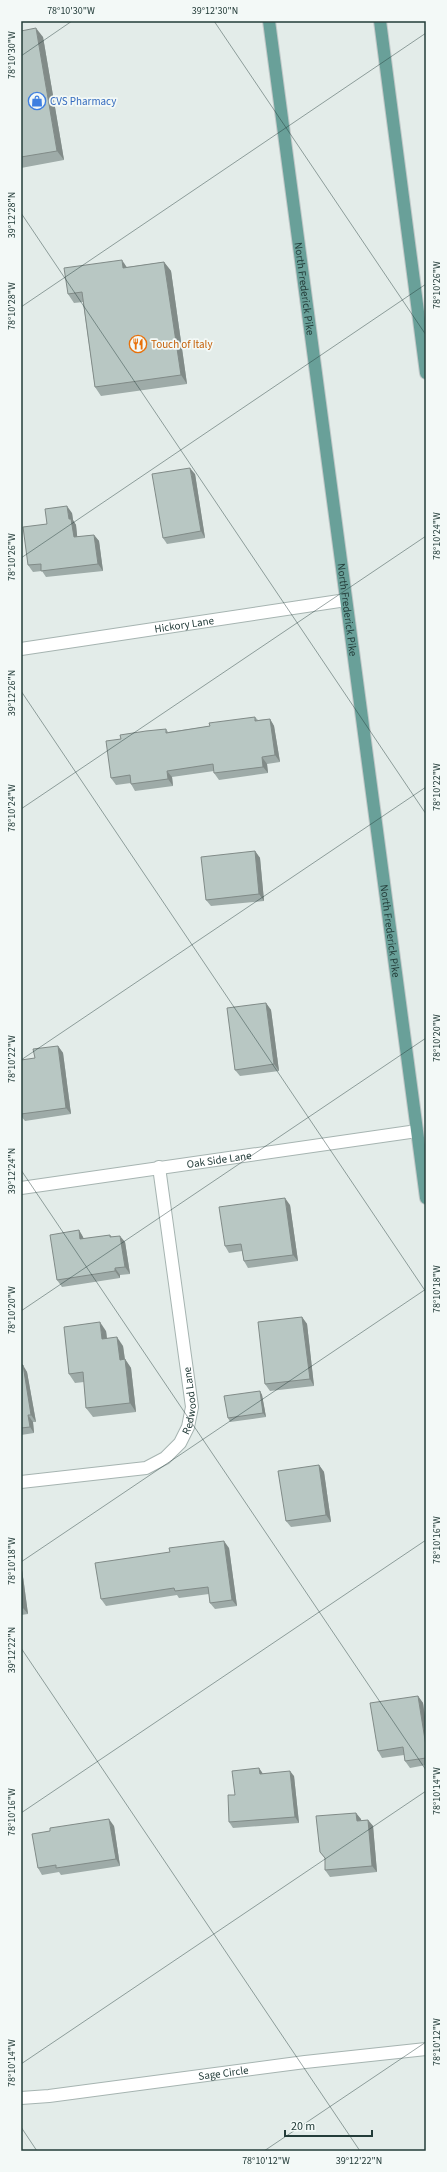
<svg xmlns="http://www.w3.org/2000/svg" width="447" height="2172" viewBox="0 0 447 2172" font-family="'Source Sans 3',sans-serif">
<style>
.lines{fill:none;stroke-linecap:round;stroke-linejoin:round}
.street-casing{stroke:#a6b4b1;stroke-width:14}
.primary-casing{stroke:#c1c8c8;stroke-width:14}
.street{stroke:#fff;stroke-width:12}
.primary{stroke:#69a099;stroke-width:12}
.wall{fill:#9eaba8}
.shaded-wall{fill:#818b88}
.building{fill:#b8c7c3;stroke:#818b88}
.ticks{fill:none;stroke:#233c39;stroke-width:1;stroke-opacity:0.45}
.labels{text-anchor:middle;stroke-width:3.5;stroke-linejoin:round;paint-order:stroke}
.shop-label{font-size:11px;fill:#366cbe;stroke:#f3f9f7;text-anchor:start}
.street-label{font-size:11px;fill:#233c39;stroke:#f3f9f7}
.food-label{font-size:11px;fill:#c56008;stroke:#f3f9f7;text-anchor:start}
.neatline{fill:none;stroke:#233c39;stroke-width:1.5}
.ticks-label{font-size:10px;text-anchor:middle;fill:#233c39}
</style>
<rect width="100%" height="100%" fill="#e3ece9"/>
<g class="lines">
<defs>
<g id="street">
<path id="s1" d="M21 649 346 600"/>
<path id="s2" d="M21 1188 417 1131"/>
<path id="s3" d="M21 1482 146 1468 165 1458 180 1443 188 1427 192 1407 159 1167"/>
<path id="s4" d="M21 2098 49 2096 305 2062 426 2049"/>
</g>
<g id="primary">
<path id="s5" d="M269 21 426 1198"/>
<polyline points="380,21 426,373"/>
</g>
</defs>
<!-- street casing -->
<use href="#street" class="street-casing"/>
<!-- primary casing -->
<use href="#primary" class="primary-casing"/>
<!-- street -->
<use href="#street" class="street"/>
<!-- primary -->
<use href="#primary" class="primary"/>
</g>
<!-- wall -->
<g class="wall">
<polygon points="21,31 43,37 64,160 21,168"/>
<polygon points="164,262 171,271 187,384 101,396 95,387 83,302 74,303 68,294 127,267"/>
<polygon points="195,474 205,538 167,544 163,538"/>
<polygon points="72,513 73,520 76,525 77,537 94,535 99,541 103,571 46,577 42,571 33,572 28,565 47,524"/>
<polygon points="255,717 258,720 270,719 274,726 280,762 267,764 268,773 219,780 214,773 214,771 172,777 173,786 135,791 131,784 131,783 116,785 111,778 121,739 166,729 168,732 210,726"/>
<polygon points="255,851 260,858 264,901 211,906 206,900"/>
<polygon points="266,1003 271,1010 279,1071 240,1076 235,1070"/>
<polygon points="58,1046 63,1053 71,1114 25,1121 21,1116 21,1114 35,1058"/>
<polygon points="290,1205 298,1261 248,1268 244,1261 242,1251 229,1253 225,1246"/>
<polygon points="79,1230 83,1237 84,1239 110,1235 112,1237 125,1242 130,1274 120,1275 120,1278 62,1287 57,1280"/>
<polygon points="302,1317 307,1324 314,1386 270,1391 265,1384"/>
<polygon points="106,1331 107,1338 123,1346 125,1359 131,1368 136,1412 93,1417 86,1408 84,1382 75,1383 69,1374"/>
<polygon points="21,1365 27,1372 36,1422 33,1422 34,1433 21,1435"/>
<polygon points="260,1391 262,1395 266,1417 230,1422 228,1418"/>
<polygon points="319,1465 324,1472 331,1522 291,1527 286,1521"/>
<polygon points="229,1548 237,1606 215,1609 210,1603 209,1594 179,1598 177,1595 106,1606 101,1599"/>
<polygon points="21,1562 28,1614 21,1615"/>
<polygon points="418,1696 423,1703 426,1724 426,1765 410,1768 405,1761 404,1755 382,1758 378,1751"/>
<polygon points="259,1768 263,1774 294,1776 299,1823 233,1828 229,1822 235,1795"/>
<polygon points="356,1813 361,1820 368,1820 373,1826 377,1872 330,1877 325,1870 325,1858 320,1852"/>
<polygon points="114,1826 120,1866 61,1875 59,1872 42,1875 38,1868"/>
</g>
<!-- shaded-wall -->
<g class="shaded-wall">
<polygon points="36,28 43,37 64,160 57,151"/>
<polygon points="122,260 128,269 123,268"/>
<polygon points="164,262 171,271 187,384 181,375"/>
<polygon points="190,468 195,474 205,538 201,531"/>
<polygon points="67,506 72,513 73,520 76,525 78,544 74,537 69,519"/>
<polygon points="94,535 99,541 103,571 98,564"/>
<polygon points="270,719 274,726 280,762 275,755"/>
<polygon points="262,757 267,764 268,773 263,767"/>
<polygon points="167,771 172,777 173,786 168,779"/>
<polygon points="255,851 260,858 264,901 259,894"/>
<polygon points="266,1003 271,1010 279,1071 274,1064"/>
<polygon points="58,1046 63,1053 71,1114 66,1108"/>
<polygon points="285,1198 290,1205 298,1261 293,1255"/>
<polygon points="79,1230 83,1237 85,1246 80,1239"/>
<polygon points="120,1236 125,1242 130,1274 125,1267"/>
<polygon points="115,1268 120,1275 120,1278 115,1271"/>
<polygon points="302,1317 307,1324 314,1386 310,1379"/>
<polygon points="100,1322 106,1331 108,1348 102,1339"/>
<polygon points="117,1337 123,1346 126,1369 120,1360"/>
<polygon points="125,1359 131,1368 136,1412 130,1403"/>
<polygon points="23,1365 27,1372 36,1422 31,1415"/>
<polygon points="260,1391 262,1395 266,1417 263,1413"/>
<polygon points="28,1415 33,1422 34,1433 30,1427"/>
<polygon points="319,1465 324,1472 331,1522 326,1515"/>
<polygon points="224,1541 229,1548 237,1606 232,1600"/>
<polygon points="21,1562 28,1614 23,1608 21,1592"/>
<polygon points="418,1696 423,1703 426,1724 426,1746"/>
<polygon points="259,1768 263,1774 260,1774"/>
<polygon points="290,1771 294,1776 299,1823 295,1817"/>
<polygon points="356,1813 361,1819 362,1827 357,1821"/>
<polygon points="109,1819 114,1826 120,1866 116,1859"/>
<polygon points="368,1820 373,1826 377,1872 372,1866"/>
</g>
<!-- building -->
<g class="building">
<polygon points="36,28 57,151 21,157 21,31"/>
<polygon points="122,260 123,268 164,262 181,375 95,387 82,292 68,294 64,268"/>
<polygon points="190,468 201,531 163,538 152,474"/>
<polygon points="67,506 69,519 71,519 74,537 94,535 98,564 41,571 41,564 28,565 23,527 47,524 45,509"/>
<polygon points="255,717 255,721 270,719 275,755 262,757 263,767 214,773 213,764 167,771 168,779 131,784 130,775 111,778 106,741 121,739 120,735 146,731 166,729 166,733 210,726 209,723"/>
<polygon points="255,851 259,894 206,900 201,857"/>
<polygon points="266,1003 274,1064 235,1070 227,1008"/>
<polygon points="58,1046 66,1108 21,1114 21,1060 35,1058 33,1049"/>
<polygon points="285,1198 293,1255 244,1261 241,1244 225,1246 219,1207"/>
<polygon points="79,1230 80,1239 110,1235 110,1237 120,1236 125,1267 115,1268 115,1271 57,1280 50,1235"/>
<polygon points="302,1317 310,1379 265,1384 258,1322"/>
<polygon points="100,1322 102,1339 117,1337 120,1360 125,1359 130,1403 86,1408 83,1372 69,1374 64,1327"/>
<polygon points="21,1365 23,1365 31,1415 28,1415 30,1427 21,1428"/>
<polygon points="260,1391 263,1413 228,1418 224,1396"/>
<polygon points="319,1465 326,1515 286,1521 278,1471"/>
<polygon points="224,1541 232,1600 210,1603 208,1587 175,1591 174,1588 101,1599 95,1563 170,1552 169,1548"/>
<polygon points="21,1592 23,1608 21,1608"/>
<polygon points="418,1696 426,1746 426,1758 405,1761 403,1747 378,1751 370,1703"/>
<polygon points="259,1768 260,1774 290,1771 295,1817 229,1822 228,1795 235,1795 232,1771"/>
<polygon points="356,1813 357,1821 368,1820 372,1866 325,1870 325,1858 320,1852 316,1816"/>
<polygon points="109,1819 116,1859 56,1868 56,1865 38,1868 32,1834 50,1831 50,1828"/>
</g>
<!-- ticks -->
<path class="ticks" d="M214 21 426 335M21 56 72 21M21 213 426 814M21 307 426 33M21 558 426 284M21 691 426 1292M21 809 426 536M21 1060 426 787M21 1170 426 1770M21 1311 426 1038M21 1562 426 1289M21 1648 360 2151M21 1813 426 1540M21 2064 426 1791M21 2127 37 2151M264 2151 426 2042"/>
<!-- icons -->
<defs>
<symbol id="shop-ring" viewBox="-11 -11 22 22"><circle r="9.5" fill="#f3f9f7" stroke="#3f7fe0" stroke-width="1.5"/><path d="M-5-2.5h2.3a2.7 3.5 0 0 1 5.4 0H5L5.5 6h-11ZM-1.5-2.5h3a1.5 2.3 0 0 0-3 0Z" fill="#3f7fe0"/></symbol>
<symbol id="restaurant-ring" viewBox="-11 -11 22 22"><circle r="9.5" fill="#f3f9f7" stroke="#e8710a" stroke-width="1.5"/><path d="M-5-6h1v4h1v-4h1v4h1v-4h1v5L-1.5 .5V6h-2V.5L-5-1ZM5-6V6H3V1.5H1.5Q1.5-4 5-6Z" fill="#e8710a"/></symbol>
</defs>
<g fill-rule="evenodd">
<use href="#shop-ring" x="27" y="91" width="20" height="20"/>
<use href="#restaurant-ring" x="128" y="334" width="20" height="20"/>
</g>
<g class="labels">
<!-- shop labels -->
<g class="shop-label">
<text x="50" y="105">CVS Pharmacy</text>
</g>
<!-- street labels -->
<g class="street-label">
<text dy="4" stroke="none"><textPath href="#s5" startOffset="270">North Frederick Pike</textPath></text>
<text dy="4" stroke="none"><textPath href="#s5" startOffset="594">North Frederick Pike</textPath></text>
<text dy="4" stroke="none"><textPath href="#s1" startOffset="165">Hickory Lane</textPath></text>
<text dy="4" stroke="none"><textPath href="#s5" startOffset="918">North Frederick Pike</textPath></text>
<text dy="4" stroke="none"><textPath href="#s2" startOffset="200">Oak Side Lane</textPath></text>
<text dy="4" stroke="none"><textPath href="#s3" startOffset="213">Redwood Lane</textPath></text>
<text dy="4" stroke="none"><textPath href="#s4" startOffset="204">Sage Circle</textPath></text>
</g>
<!-- food labels -->
<g class="food-label">
<text x="151" y="348">Touch of Italy</text>
</g>
</g>
<!-- border -->
<rect width="447" height="2172" fill="none" stroke="#f3f9f7" stroke-width="44"/>
<!-- scale -->
<path d="M285 2130v6h87v-6" fill="none" stroke="#233c39" stroke-width="2"/>
<text x="291" y="2130" font-size="12" fill="#233c39" stroke="#f3f9f7" stroke-width="3" paint-order="stroke">20 m</text>
<rect x="22" y="22" width="403" height="2128" class="neatline"/>
<g class="ticks-label">
<text x="71" y="14">78°10'30"W</text>
<text x="215" y="14">39°12'30"N</text>
<text transform="translate(11 55) rotate(-90)" y="4">78°10'30"W</text>
<text transform="translate(11 215) rotate(-90)" y="4">39°12'28"N</text>
<text transform="translate(436 285) rotate(-90)" y="4">78°10'26"W</text>
<text transform="translate(11 306) rotate(-90)" y="4">78°10'28"W</text>
<text transform="translate(436 536) rotate(-90)" y="4">78°10'24"W</text>
<text transform="translate(11 557) rotate(-90)" y="4">78°10'26"W</text>
<text transform="translate(11 693) rotate(-90)" y="4">39°12'26"N</text>
<text transform="translate(436 787) rotate(-90)" y="4">78°10'22"W</text>
<text transform="translate(11 808) rotate(-90)" y="4">78°10'24"W</text>
<text transform="translate(436 1038) rotate(-90)" y="4">78°10'20"W</text>
<text transform="translate(11 1059) rotate(-90)" y="4">78°10'22"W</text>
<text transform="translate(11 1171) rotate(-90)" y="4">39°12'24"N</text>
<text transform="translate(436 1289) rotate(-90)" y="4">78°10'18"W</text>
<text transform="translate(11 1310) rotate(-90)" y="4">78°10'20"W</text>
<text transform="translate(436 1540) rotate(-90)" y="4">78°10'16"W</text>
<text transform="translate(11 1561) rotate(-90)" y="4">78°10'18"W</text>
<text transform="translate(11 1650) rotate(-90)" y="4">39°12'22"N</text>
<text transform="translate(436 1791) rotate(-90)" y="4">78°10'14"W</text>
<text transform="translate(11 1812) rotate(-90)" y="4">78°10'16"W</text>
<text transform="translate(436 2042) rotate(-90)" y="4">78°10'12"W</text>
<text transform="translate(11 2063) rotate(-90)" y="4">78°10'14"W</text>
<text x="266" y="2164">78°10'12"W</text>
<text x="359" y="2164">39°12'22"N</text>
</g>
</svg>
